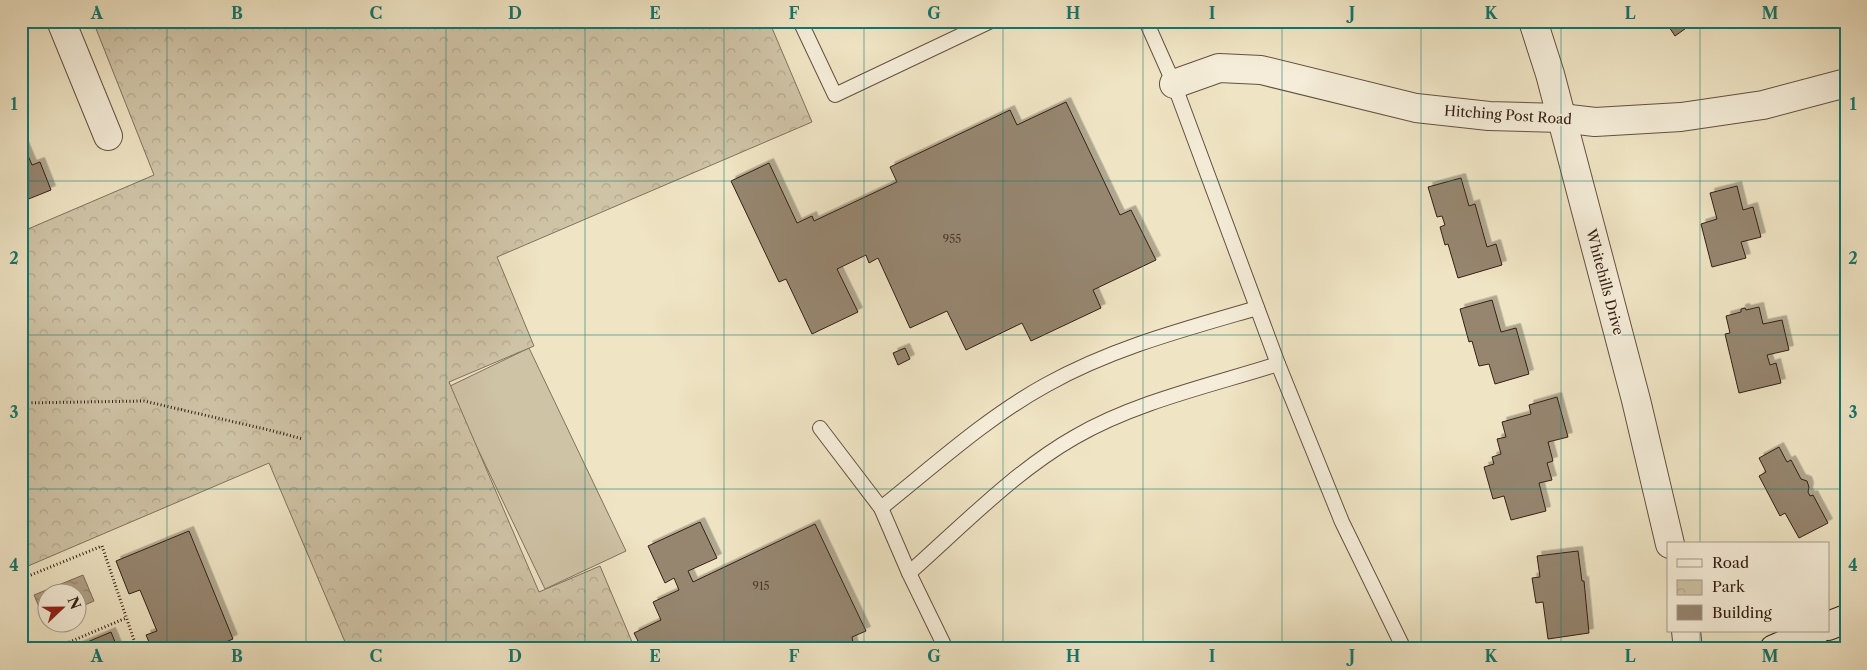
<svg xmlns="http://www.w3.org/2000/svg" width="1867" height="670" viewBox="0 0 1867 670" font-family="'Libre Caslon Text',serif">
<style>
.green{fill:#cfc3a6;stroke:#82725e}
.park{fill:url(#park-crowns);stroke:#82725e}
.water{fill:url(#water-ripples);stroke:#7f6d5a}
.building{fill:#968670;stroke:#352015;filter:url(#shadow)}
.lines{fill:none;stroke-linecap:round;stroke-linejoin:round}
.lane-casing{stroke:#645141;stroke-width:16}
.street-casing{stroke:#645141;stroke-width:30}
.secondary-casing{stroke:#352015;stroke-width:30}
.path{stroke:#352015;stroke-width:3;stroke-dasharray:1 2.5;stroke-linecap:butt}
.lane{stroke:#f5edd9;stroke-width:14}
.street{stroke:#f5edd9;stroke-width:28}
.secondary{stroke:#f5edd9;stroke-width:28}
.grid{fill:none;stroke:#0f766e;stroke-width:1;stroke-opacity:0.55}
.labels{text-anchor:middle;stroke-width:4;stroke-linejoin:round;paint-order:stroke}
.number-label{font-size:11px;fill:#4d3a2c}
.street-label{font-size:14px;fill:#352015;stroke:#f5edd9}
.neatline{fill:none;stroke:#0f766e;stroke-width:2}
.grid-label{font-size:16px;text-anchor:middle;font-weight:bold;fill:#0f766e}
</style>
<defs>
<pattern id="park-crowns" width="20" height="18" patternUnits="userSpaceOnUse" patternTransform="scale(1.25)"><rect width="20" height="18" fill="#cfc3a6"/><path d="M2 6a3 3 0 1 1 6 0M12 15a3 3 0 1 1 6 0" fill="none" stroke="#b2a78e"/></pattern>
<pattern id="water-ripples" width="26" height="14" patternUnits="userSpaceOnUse" patternTransform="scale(1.25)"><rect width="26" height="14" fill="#b0a188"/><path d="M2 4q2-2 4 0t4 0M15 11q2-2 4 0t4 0" fill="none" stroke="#90836e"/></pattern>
<filter id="shadow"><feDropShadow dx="4.5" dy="-4.5" stdDeviation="0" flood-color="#0004"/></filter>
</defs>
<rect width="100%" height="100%" fill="#efe4c4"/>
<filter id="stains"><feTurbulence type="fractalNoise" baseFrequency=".004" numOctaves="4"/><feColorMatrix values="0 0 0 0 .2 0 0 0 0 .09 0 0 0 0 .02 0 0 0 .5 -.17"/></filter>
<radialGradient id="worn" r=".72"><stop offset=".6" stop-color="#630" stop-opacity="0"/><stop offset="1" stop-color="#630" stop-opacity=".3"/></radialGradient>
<!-- green -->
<polygon class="green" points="529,348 626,551 545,589 448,387"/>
<!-- park -->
<polygon class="park" points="93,21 769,21 812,122 497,257 534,346 449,382 539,592 600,566 635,649 348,649 269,463 21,569 21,232 154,175"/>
<!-- water -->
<polygon class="water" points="83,575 94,601 78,608 78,592 48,592 47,620 45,621 34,595"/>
<!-- building -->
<g class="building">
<polygon points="1665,21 1696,21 1675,36"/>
<polygon points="1066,102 1120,215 1131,210 1156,260 1093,290 1101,308 1031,341 1022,323 966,350 947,311 910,328 878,258 869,263 866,255 837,269 858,312 812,334 786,279 779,282 731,181 769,163 797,223 812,216 814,221 897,182 890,167 1010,110 1017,125"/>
<polygon points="21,139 32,165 40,162 51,190 21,202"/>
<polygon points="1461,178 1469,206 1475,204 1487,247 1496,244 1502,265 1458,278 1448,244 1445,245 1440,227 1445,225 1442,216 1437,217 1428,187"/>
<polygon points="1737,186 1743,210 1753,207 1761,237 1741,242 1746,258 1712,267 1701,224 1717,219 1710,193"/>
<polygon points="1492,300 1501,332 1516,328 1529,374 1495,384 1489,364 1479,366 1472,341 1469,342 1460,309"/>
<polygon points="1759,307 1763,324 1782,320 1789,350 1767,355 1770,365 1776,363 1781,383 1739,393 1725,334 1730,333 1726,316 1741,312 1741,309 1745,308 1746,310"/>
<polygon points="905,348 910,359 898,365 893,353"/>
<polygon points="1557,397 1568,437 1548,442 1553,461 1547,463 1552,480 1539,483 1546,511 1511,520 1504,496 1493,499 1484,467 1494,464 1492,457 1501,454 1497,439 1506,437 1502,422 1531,414 1529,405"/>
<polygon points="1779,447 1787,462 1791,460 1801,479 1807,481 1809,487 1808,492 1810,496 1813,495 1828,523 1799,538 1785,513 1780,516 1759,476 1766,472 1759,458"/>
<polygon points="700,522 717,558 688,571 693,582 815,524 866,631 852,637 854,649 642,649 634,633 661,620 653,602 679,590 674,578 665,583 648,546"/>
<polygon points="189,531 233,639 209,649 152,649 146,635 157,631 140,590 129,594 116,561"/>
<polygon points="1578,551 1582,581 1584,581 1589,633 1548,639 1543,602 1536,603 1532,578 1540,577 1537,556"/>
<polygon points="111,632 118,649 79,649 78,646"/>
</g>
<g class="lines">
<defs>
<g id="lane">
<polyline points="800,21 835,95 991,21"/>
<polyline points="1146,21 1174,84 1278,364 1342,522 1404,649"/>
<polyline points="820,428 881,508 909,573 946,649"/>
<path d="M881 508C935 465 986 418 1046 385 1112 348 1185 329 1257 308"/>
<path d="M909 573C961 527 1015 471 1075 437 1135 402 1212 385 1278 364"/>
</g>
<g id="street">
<polyline points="61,21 108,136"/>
<polyline points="1533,21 1550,74 1636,400 1670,544"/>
<polyline points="1174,84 1219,68 1261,70 1416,108 1489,116 1561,118 1595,122 1681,117 1763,105 1846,83"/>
<polyline points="1686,631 1688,649"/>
</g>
<g id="secondary">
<polyline points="1828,626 1846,619"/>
<polyline points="1774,649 1816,631"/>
</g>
</defs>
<!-- lane casing -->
<use href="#lane" class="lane-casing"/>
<!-- street casing -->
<use href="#street" class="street-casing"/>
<!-- secondary casing -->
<use href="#secondary" class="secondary-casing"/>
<!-- path -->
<g class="path">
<polyline points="21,403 144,401 269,430 303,439"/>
<polyline points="21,579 102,546 137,649"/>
<polyline points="53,649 126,618"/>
</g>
<!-- lane -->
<use href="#lane" class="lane"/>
<!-- street -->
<use href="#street" class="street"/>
<!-- secondary -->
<use href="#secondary" class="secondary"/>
</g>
<!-- grid -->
<path class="grid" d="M167 21V649M306 21V649M446 21V649M585 21V649M724 21V649M864 21V649M1003 21V649M1143 21V649M1282 21V649M1421 21V649M1561 21V649M1700 21V544M21 181H1846M21 335H1846M21 489H1846M1700 631V649"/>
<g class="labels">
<!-- number labels -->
<g class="number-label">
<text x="952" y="243">955</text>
<text x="761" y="590">915</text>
</g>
<!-- street labels -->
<g class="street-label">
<text transform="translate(1508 115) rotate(4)" y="5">Hitching Post Road</text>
<text transform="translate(1605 282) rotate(75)" y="5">Whitehills Drive</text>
</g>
</g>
<!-- margin -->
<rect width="1867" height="670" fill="none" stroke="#efe4c4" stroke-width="55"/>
<!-- legend -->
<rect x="1667" y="542" width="162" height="90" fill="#f5edd9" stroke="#a89b8b"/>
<rect x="1677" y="559" width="25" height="8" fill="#f5edd9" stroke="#a89b8b"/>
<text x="1712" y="568" font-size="15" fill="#352015">Road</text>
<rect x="1677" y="580" width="25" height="15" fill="url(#park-crowns)" stroke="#a89b8b"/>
<text x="1712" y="592" font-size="15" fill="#352015">Park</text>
<rect x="1677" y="605" width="25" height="15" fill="#968670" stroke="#a89b8b"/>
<text x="1712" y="618" font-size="15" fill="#352015">Building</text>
<!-- north arrow -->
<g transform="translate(62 608) rotate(68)"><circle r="24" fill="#f5edd9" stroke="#a89b8b"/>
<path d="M0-4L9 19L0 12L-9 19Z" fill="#8f2418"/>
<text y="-8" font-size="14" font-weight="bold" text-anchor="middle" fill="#352015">N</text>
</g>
<rect x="28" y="28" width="1812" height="614" class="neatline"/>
<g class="grid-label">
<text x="97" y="19">A</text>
<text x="237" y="19">B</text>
<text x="376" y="19">C</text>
<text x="515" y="19">D</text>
<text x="655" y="19">E</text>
<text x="794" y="19">F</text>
<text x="934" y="19">G</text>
<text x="1073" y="19">H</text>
<text x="1212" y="19">I</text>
<text x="1352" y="19">J</text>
<text x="1491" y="19">K</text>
<text x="1630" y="19">L</text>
<text x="1770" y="19">M</text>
<text x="14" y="110">1</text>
<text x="1853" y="110">1</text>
<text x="14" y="264">2</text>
<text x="1853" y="264">2</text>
<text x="14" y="418">3</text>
<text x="1853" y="418">3</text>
<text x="14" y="571">4</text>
<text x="1853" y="571">4</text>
<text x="97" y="662">A</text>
<text x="237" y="662">B</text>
<text x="376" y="662">C</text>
<text x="515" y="662">D</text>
<text x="655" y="662">E</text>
<text x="794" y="662">F</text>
<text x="934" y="662">G</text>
<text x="1073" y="662">H</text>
<text x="1212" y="662">I</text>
<text x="1352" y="662">J</text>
<text x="1491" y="662">K</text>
<text x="1630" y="662">L</text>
<text x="1770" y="662">M</text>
</g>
<rect width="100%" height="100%" filter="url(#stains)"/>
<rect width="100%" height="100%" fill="url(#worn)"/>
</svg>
